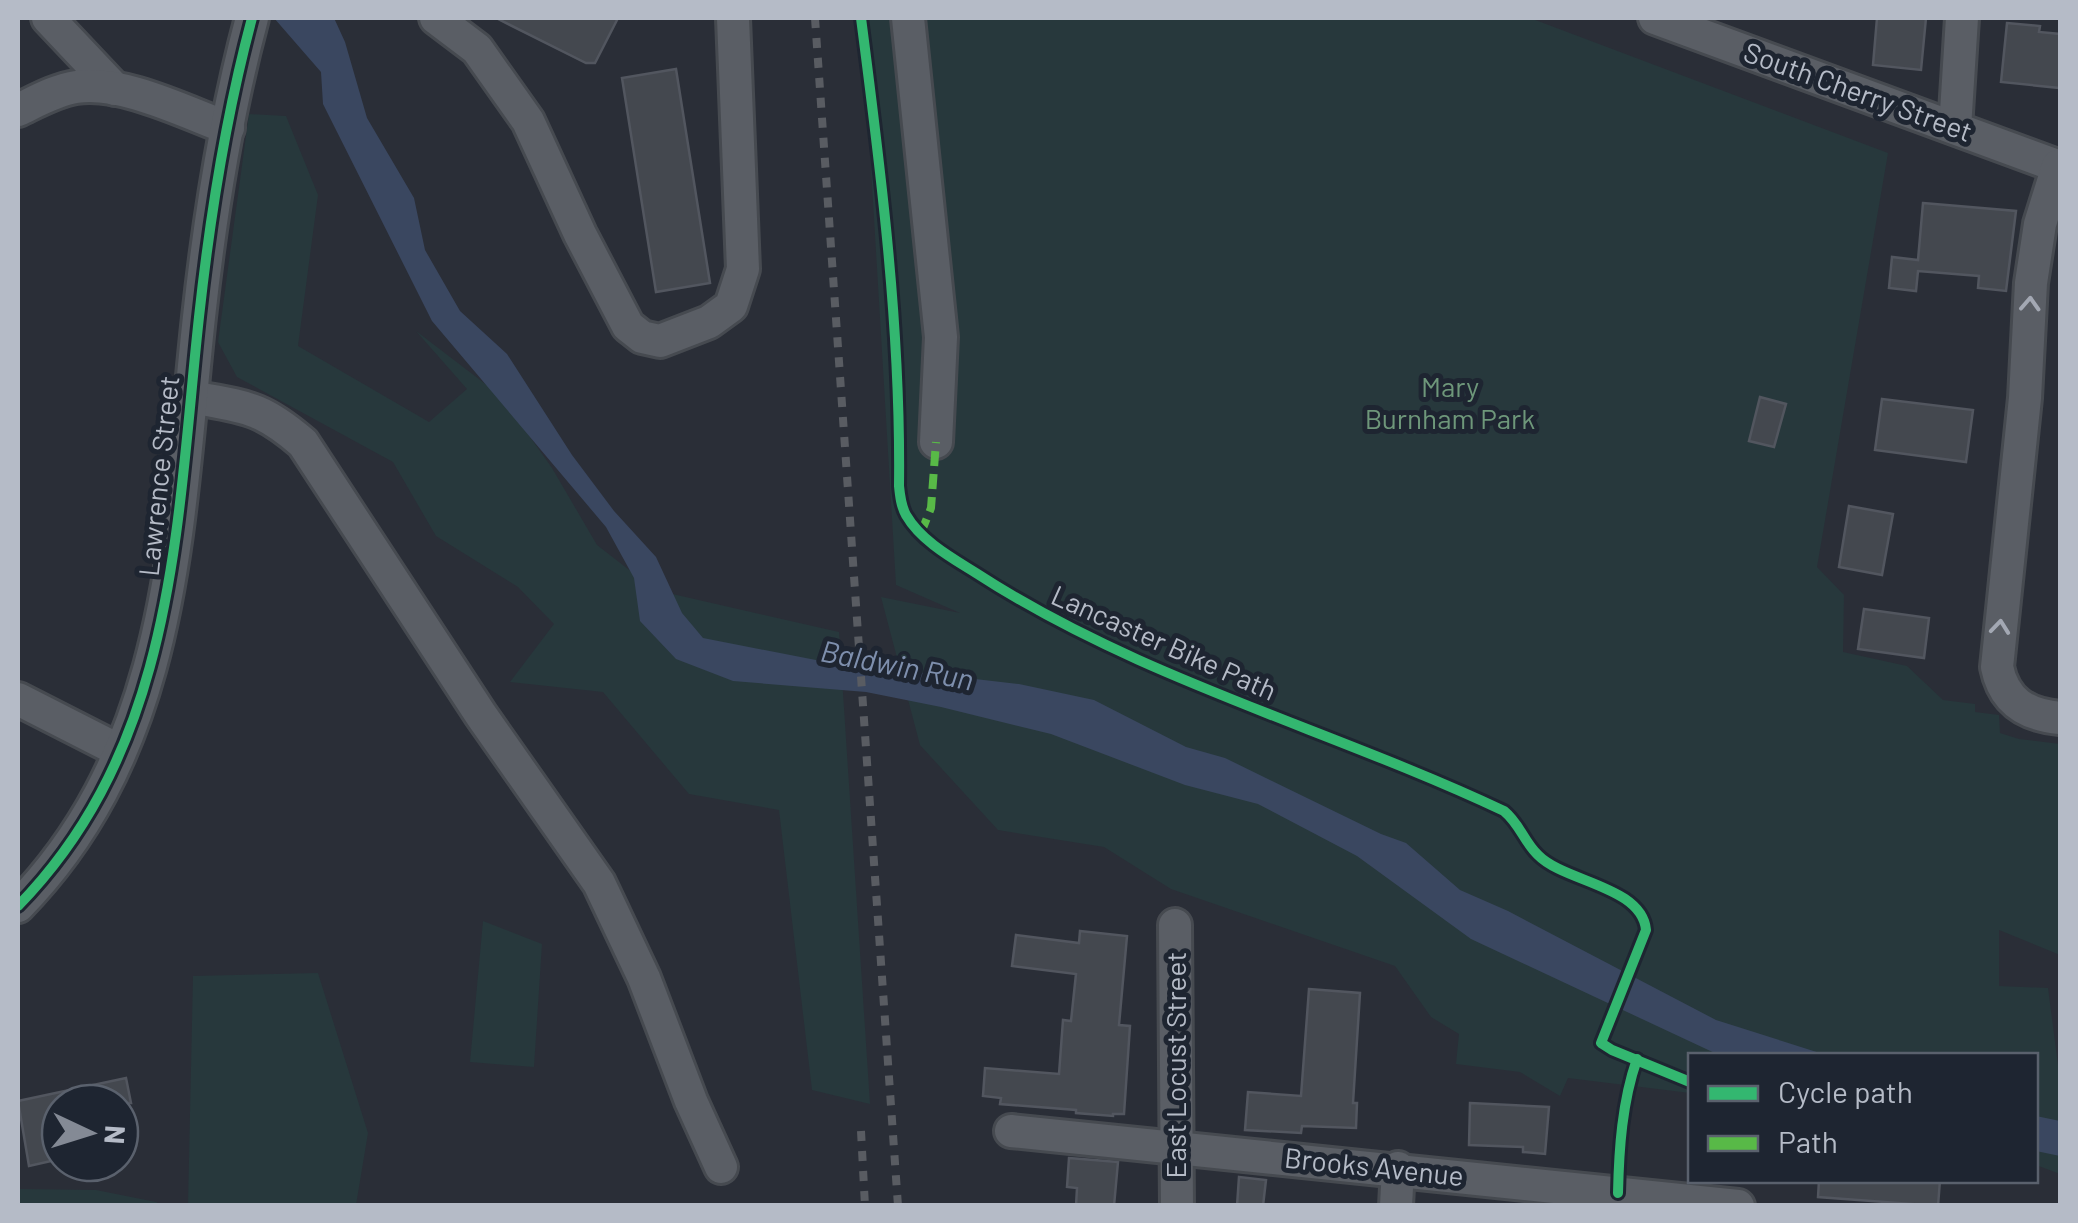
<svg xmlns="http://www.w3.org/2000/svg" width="2078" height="1223" viewBox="0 0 2078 1223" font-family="Barlow,sans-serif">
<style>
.green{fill:#27383c}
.water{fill:#3a4760}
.building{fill:#44484f;stroke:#52565f;stroke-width:2.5}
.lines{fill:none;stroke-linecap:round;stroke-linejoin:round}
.minor-casing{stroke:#464a50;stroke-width:38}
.minor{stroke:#5a5e65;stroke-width:32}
.rail{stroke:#595c62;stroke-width:8;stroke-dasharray:10 10;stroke-linecap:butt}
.quiet{stroke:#58b947;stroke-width:8;stroke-dasharray:15 8;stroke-linecap:butt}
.cycleway-casing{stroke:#1e2531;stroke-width:16}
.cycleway{stroke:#33b770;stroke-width:10}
.oneway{stroke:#a3a8b3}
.labels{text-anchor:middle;stroke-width:10;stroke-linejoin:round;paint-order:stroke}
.street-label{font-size:28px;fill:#b5bbc7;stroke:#1e2531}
.park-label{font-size:28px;fill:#6e977a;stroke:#1e2531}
.water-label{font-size:30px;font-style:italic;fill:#7e8fad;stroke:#1e2531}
</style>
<rect width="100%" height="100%" fill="#2a2e37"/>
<!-- green -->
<g class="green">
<polygon points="862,18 1530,18 1888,153 1817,567 1844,595 1843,652 1907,666 1943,700 1975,704 1975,712 1999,715 2000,733 2019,739 2060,744 2060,955 1999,930 1999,986 2048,988 2058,1065 2060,1066 2060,1174 2036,1165 2036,1056 1690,1056 1690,1093 1568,1078 1560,1096 1520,1072 1456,1064 1459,1034 1431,1017 1395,966 1171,889 1104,847 998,830 920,745 881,597 960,613 896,585"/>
<polygon points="249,114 286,116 318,195 298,346 429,422 467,389 416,331 501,396 552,468 597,545 655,590 839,632 870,1104 812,1090 779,810 689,794 603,692 510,682 554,624 518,587 436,536 393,462 237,377 218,342"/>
<polygon points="483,921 542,944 534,1067 470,1062"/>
<polygon points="318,973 368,1133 356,1205 188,1205 193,976"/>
<polygon points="18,1189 96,1190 156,1202 161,1205 18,1205"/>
</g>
<!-- water -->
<g class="water">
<polygon points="274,18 334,18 345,42 367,118 414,198 425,250 460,311 507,354 572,455 614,511 656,557 682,613 703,638 821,661 1019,684 1094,700 1186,747 1225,758 1381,834 1406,843 1460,890 1508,911 1716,1020 1826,1055 1719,1055 1471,939 1357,856 1258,804 1185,785 1051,734 941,707 866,692 733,681 676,659 640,621 634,578 606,527 432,321 323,104 321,72"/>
<polygon points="2036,1116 2060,1121 2060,1156 2036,1151"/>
</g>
<!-- building -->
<g class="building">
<polygon points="496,18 618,18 595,63 586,63"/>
<polygon points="1877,18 1926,18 1921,70 1873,65"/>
<polygon points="2007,23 2040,26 2039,32 2060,34 2060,88 2001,82"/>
<polygon points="676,69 710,283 656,292 622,78"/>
<polygon points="1923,203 2016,211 2006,291 1978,288 1979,276 1918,271 1916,291 1889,288 1892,257 1918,260"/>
<polygon points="1760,397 1786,404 1774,447 1749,441"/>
<polygon points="1882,399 1973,410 1966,462 1875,450"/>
<polygon points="1849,506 1893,514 1882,575 1839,567"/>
<polygon points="1864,609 1929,618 1924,658 1858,649"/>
<polygon points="1080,931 1127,936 1119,1025 1130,1026 1124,1114 1113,1114 1113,1116 1076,1113 1076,1110 1000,1104 1001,1098 983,1096 985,1068 1059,1074 1063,1020 1071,1021 1076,974 1012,966 1016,935 1079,943"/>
<polygon points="1309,989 1360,993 1353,1103 1357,1103 1356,1128 1302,1126 1301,1133 1245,1130 1248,1092 1301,1096"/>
<polygon points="126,1078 131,1103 60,1103 60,1159 29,1166 18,1101"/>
<polygon points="1470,1103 1549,1107 1545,1154 1523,1152 1523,1147 1469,1145"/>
<polygon points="1069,1158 1118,1162 1114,1206 1076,1206 1077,1188 1067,1187"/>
<polygon points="1239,1177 1266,1180 1263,1206 1237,1206"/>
<polygon points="1819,1180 1940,1180 1938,1206 1818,1197"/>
</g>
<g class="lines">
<defs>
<g id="minor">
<polyline points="48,18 115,89"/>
<polyline points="436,18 477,49 528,121 580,234 628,326 642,337 660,341 709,322 731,306 743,269 733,18"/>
<polyline points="908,18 941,337 936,442"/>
<polyline points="1655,18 2060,167"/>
<path d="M18 110C35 102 56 90 76 87 122 80 185 112 228 128"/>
<polyline points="1955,128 1962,18"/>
<path d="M2058 166 2040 224 2031 283 2025 398 1997 667C2004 702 2027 715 2060 718"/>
<path d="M191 397C245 407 260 406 303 443L481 715 599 883 644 978 691 1101 721 1167"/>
<polyline points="18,699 120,751"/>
<path d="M18 906C176 744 176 527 199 317 210 216 226 115 252 18"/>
<polyline points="1175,925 1177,1206"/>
<polyline points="1011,1131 1738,1206"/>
<polyline points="1396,1206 1398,1168"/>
</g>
</defs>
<!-- minor casing -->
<use href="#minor" class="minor-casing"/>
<!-- minor -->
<use href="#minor" class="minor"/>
<!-- rail -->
<g class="rail">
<polyline points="815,18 898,1206"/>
<polyline points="861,1131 865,1206"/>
</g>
<!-- quiet -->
<polyline class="quiet" points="921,533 931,508 936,442"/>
<defs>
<g id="cycleway">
<path d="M861 18C881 172 901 330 899 486 900 496 901 506 906 515 921 541 952 558 976 573 1139 679 1330 729 1504 811 1520 824 1524 842 1538 855 1564 882 1642 886 1646 930L1601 1043 1612 1050 1690 1082"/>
<path d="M18 906C176 744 176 527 199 317 210 216 226 115 252 18"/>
<path d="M1618 1193C1619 1149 1622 1102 1637 1059"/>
</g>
</defs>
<!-- cycleway casing -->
<use href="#cycleway" class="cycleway-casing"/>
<!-- cycleway -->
<use href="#cycleway" class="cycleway"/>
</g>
<!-- one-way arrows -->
<defs><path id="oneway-chevron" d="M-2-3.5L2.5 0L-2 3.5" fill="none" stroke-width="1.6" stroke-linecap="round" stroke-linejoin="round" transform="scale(2.5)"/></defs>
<g class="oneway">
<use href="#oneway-chevron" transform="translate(2030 304) rotate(-87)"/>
<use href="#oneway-chevron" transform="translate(2000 627) rotate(-84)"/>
</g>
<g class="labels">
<!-- street labels -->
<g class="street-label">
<text transform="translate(1858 92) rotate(20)" y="10">South Cherry Street</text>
<text transform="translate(159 476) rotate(-84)" y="10">Lawrence Street</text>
<text transform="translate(1164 643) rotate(24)" y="10">Lancaster Bike Path</text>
<text transform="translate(1176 1065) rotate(-90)" y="10">East Locust Street</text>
<text transform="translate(1374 1167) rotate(6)" y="10">Brooks Avenue</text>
</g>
<!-- park labels -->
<g class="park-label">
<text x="1450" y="397">Mary<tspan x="1450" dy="32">Burnham Park</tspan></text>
</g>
<!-- water labels -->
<g class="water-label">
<text transform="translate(897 666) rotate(11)" y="10">Baldwin Run</text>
</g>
</g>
<!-- border -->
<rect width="2078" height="1223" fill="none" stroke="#b5bbc7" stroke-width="40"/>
<!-- legend -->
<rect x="1688" y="1053" width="350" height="130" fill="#1e2531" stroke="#5a616d" stroke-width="2.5"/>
<rect x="1708" y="1086" width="50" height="15" fill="#33b770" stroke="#5a616d" stroke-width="2.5"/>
<text x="1778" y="1103" font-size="30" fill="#b5bbc7">Cycle path</text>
<rect x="1708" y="1136" width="50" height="15" fill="#58b947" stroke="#5a616d" stroke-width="2.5"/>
<text x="1778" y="1153" font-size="30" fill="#b5bbc7">Path</text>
<!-- north arrow -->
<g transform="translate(90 1133) rotate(94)"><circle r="48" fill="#1e2531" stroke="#5a616d" stroke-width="2.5"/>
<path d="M0-8L18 38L0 25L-18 38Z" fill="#848a95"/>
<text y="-15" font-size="28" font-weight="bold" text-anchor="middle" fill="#b5bbc7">N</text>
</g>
</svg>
